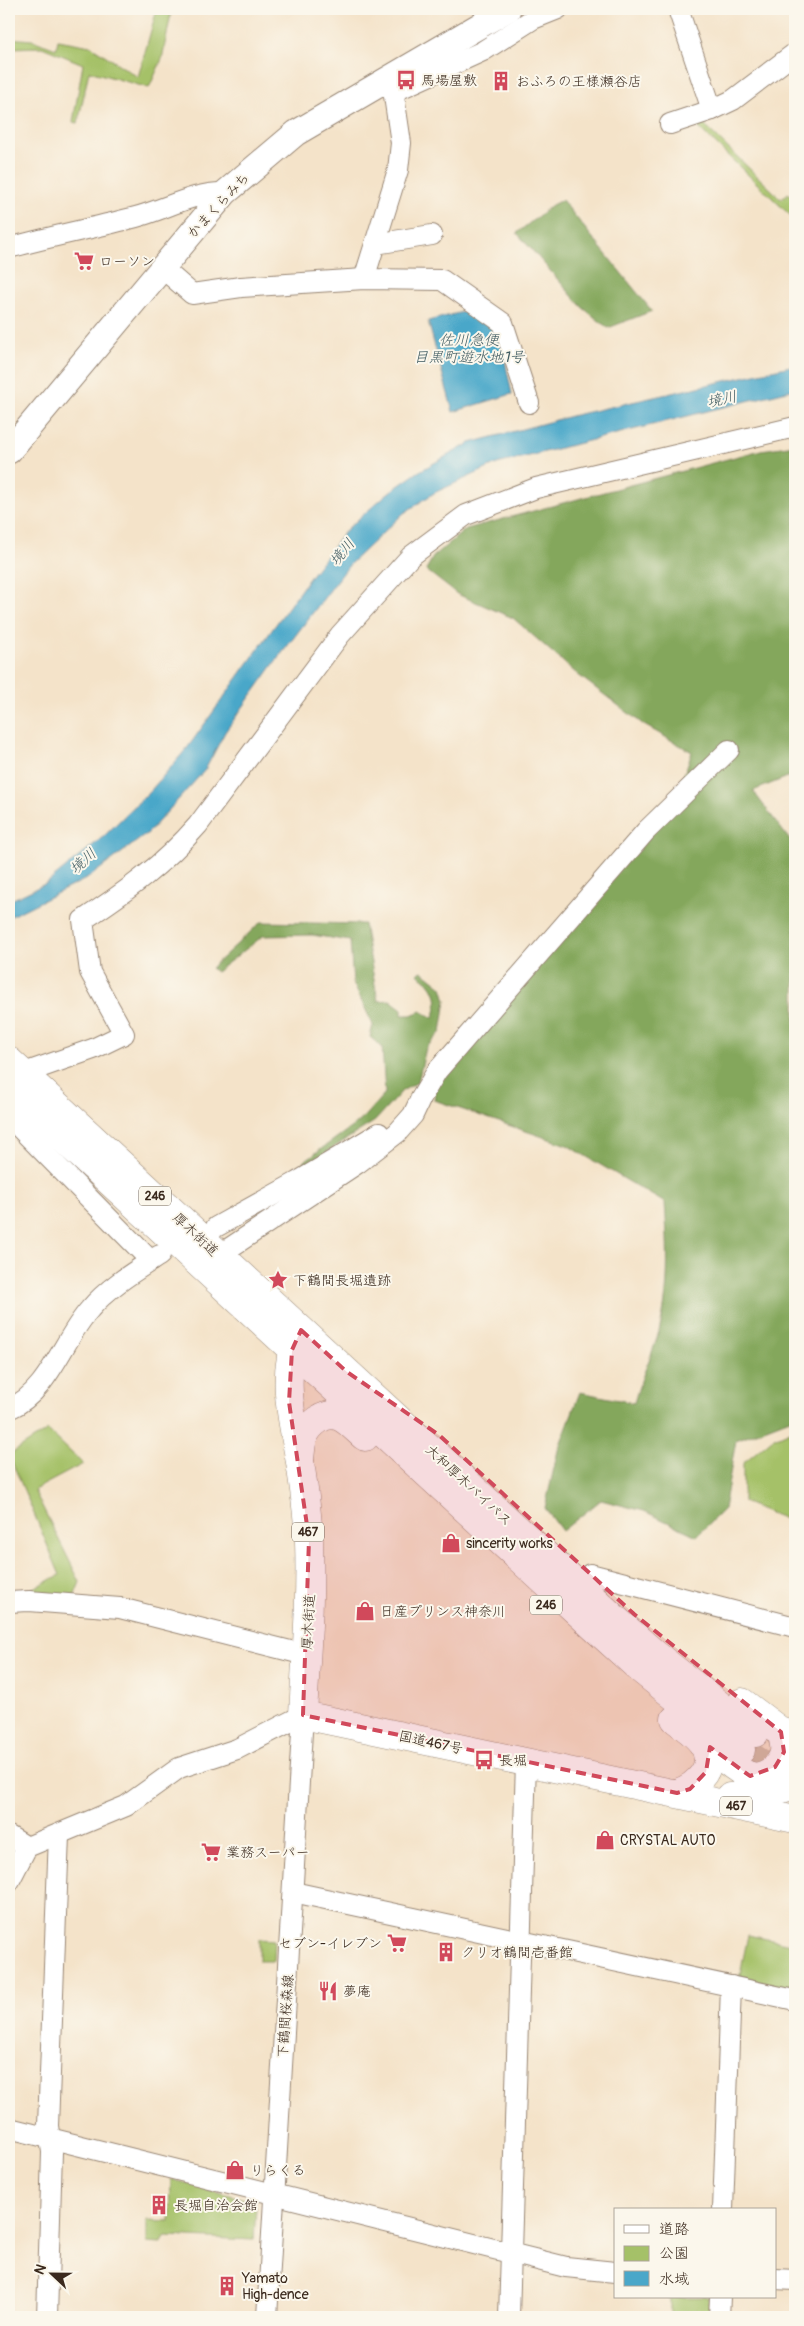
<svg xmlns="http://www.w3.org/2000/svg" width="804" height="2326" viewBox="0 0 804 2326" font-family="Pangolin,'Klee One',sans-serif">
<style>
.green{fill:#a5c168;stroke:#707643}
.forest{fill:#84a75c;stroke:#60683d}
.water{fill:#4aa7c9;stroke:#426874}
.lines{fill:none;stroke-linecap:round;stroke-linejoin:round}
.highway-tunnel{stroke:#cfbea7;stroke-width:28;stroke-dasharray:28 14;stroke-linecap:butt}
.minor-casing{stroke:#988674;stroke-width:22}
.major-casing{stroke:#988674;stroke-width:27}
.highway-casing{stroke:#988674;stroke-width:29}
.minor{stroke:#fff;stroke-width:20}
.major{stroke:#fff;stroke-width:25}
.highway{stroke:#fff;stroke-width:28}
.marked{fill:#d1495b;fill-opacity:0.2;stroke:#d1495b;stroke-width:4;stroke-dasharray:10 6;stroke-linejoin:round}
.labels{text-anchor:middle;stroke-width:4;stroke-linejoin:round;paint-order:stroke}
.shield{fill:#fbf7ec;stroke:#75685c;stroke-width:1}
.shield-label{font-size:12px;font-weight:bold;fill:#3b2a1e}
.poi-label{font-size:14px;fill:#3b2a1e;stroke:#fbf7ec;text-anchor:start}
.street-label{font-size:14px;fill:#3b2a1e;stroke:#fbf7ec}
.water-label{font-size:15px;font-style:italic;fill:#415c62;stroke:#fbf7ec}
</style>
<rect width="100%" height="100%" fill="#fbf7ec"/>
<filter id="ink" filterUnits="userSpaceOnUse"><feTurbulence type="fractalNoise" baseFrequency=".02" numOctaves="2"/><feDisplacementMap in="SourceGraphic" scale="10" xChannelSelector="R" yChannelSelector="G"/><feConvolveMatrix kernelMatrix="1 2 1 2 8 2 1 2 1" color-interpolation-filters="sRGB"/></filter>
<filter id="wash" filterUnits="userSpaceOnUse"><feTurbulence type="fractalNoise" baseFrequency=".0096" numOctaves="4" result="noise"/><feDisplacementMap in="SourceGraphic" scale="20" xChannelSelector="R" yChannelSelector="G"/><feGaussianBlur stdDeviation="1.12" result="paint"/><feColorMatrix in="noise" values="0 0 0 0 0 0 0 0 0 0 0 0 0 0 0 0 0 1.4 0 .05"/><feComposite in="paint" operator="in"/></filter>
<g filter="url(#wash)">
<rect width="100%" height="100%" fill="#f4e3c9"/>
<!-- green -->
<g class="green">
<polygon points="157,9 172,9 162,59 149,88 89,71 78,123 73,122 83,64 42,47 9,48 9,38 32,40 56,49 58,40 91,46 138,77"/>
<polygon points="702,123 781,199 788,193 795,199 795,215 793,218 696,125"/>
<polygon points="795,1429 795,1523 743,1502 743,1463 772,1439"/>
<polygon points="48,1430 83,1464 34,1490 80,1582 74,1597 27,1591 60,1575 9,1455"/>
<polygon points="748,1935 795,1945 795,1996 738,1984"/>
<polygon points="259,1939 274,1940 273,1961 259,1961"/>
<polygon points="171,2179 248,2200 256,2207 254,2240 166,2236 161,2244 147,2243 147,2220 170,2221"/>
<rect x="670" y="2297" width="39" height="20"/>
</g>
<!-- forest -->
<g class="forest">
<polygon points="562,200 652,311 608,328 582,307 517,233 552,205"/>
<path d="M795 445V774L753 791 795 847V1417L736 1440 724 1509 697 1536 644 1511 601 1500 562 1531 545 1508 558 1450 580 1392 634 1403C640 1380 649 1362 656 1341 671 1296 668 1249 665 1203L567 1145 434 1100 437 1071 675 800 692 752 644 725 577 674 513 618 457 594 426 570 433 557 466 529 761 450Z"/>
<path d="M261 922 364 924 378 1001 390 1000 402 1009V1015H411L421 1011 433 1018C441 999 435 984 417 974L422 971 442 987 446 1000 441 1032 426 1048 418 1082 402 1091 375 1121 303 1167V1162L360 1121 385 1093 382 1047 370 1037 373 1025 353 983 350 941 312 935 263 936 216 972 211 968Z"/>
</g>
<!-- water -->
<g class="water">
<polygon points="470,310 498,327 512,394 453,412 428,321"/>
<polygon points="795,365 795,389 497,464 434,493 404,513 350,564 276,661 225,732 205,770 148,833 88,878 9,917 9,901 47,883 104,836 152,789 188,747 312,574 347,529 388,493 418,472 470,443 575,415"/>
</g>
</g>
<g filter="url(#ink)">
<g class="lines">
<!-- highway-tunnel -->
<polyline class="highway-tunnel" points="741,1750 790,1781"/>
<defs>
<g id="minor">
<polyline points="678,9 712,110"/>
<polyline points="393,92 483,51 533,19 558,9"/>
<polyline points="670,124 712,110 733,100 795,53"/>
<polyline points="375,244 432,235"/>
<path d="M9 248C51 236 94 228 136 217 166 209 194 192 225 193"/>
<polyline points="161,267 192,294 241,287 364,279 442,280 503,323 529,403"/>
<polyline points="364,279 398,170 401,143 391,76"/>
<path d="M16 1084 33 1070 93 1049 124 1034 90 972 83 920C127 891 163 865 198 825L340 635 411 556 466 515 536 488 795 427"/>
<polyline points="9,1117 151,1261"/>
<polyline points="216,1227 297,1182 379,1133"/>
<polyline points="219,1255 358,1163 397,1133 413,1115 421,1098 437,1071 451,1055 646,831 729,750"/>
<path d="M9 1409C50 1391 62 1340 90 1309 108 1287 137 1270 160 1255"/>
<polyline points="590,1574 795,1627"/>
<polyline points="9,1602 29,1601 120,1608 306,1655"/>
<polyline points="9,1836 27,1847"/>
<polyline points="9,1882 27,1847 126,1806 179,1768 237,1749 303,1715 267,2317"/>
<polyline points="293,1892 795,2000"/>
<polyline points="9,2128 566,2267 615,2272"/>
<polyline points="723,2210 731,1986"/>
<polyline points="775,2279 795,2280"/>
<polyline points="47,2317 52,2152 48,2126 59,1835"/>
<polyline points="509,2317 526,1762"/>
<polyline points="719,2317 720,2297"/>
</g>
<polyline id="major" points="9,451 225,193 296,133 508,9"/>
<g id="highway">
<polyline points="9,1061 611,1615 654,1653 755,1733"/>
<polyline points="9,1089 598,1631 640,1669 741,1750"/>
<path d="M297 1338C280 1376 293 1423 300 1462 304 1488 308 1514 309 1541 311 1599 306 1657 303 1715L795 1819"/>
<path d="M300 1459C301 1452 301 1445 303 1439 308 1425 325 1410 340 1417 349 1421 357 1431 365 1437"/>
<polyline points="742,1702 795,1742"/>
<path d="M675 1719C684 1727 695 1733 702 1743 719 1766 697 1786 677 1793"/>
<path d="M709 1746C721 1756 734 1769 748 1775 763 1781 781 1767 784 1752 785 1745 783 1739 781 1732"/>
<polyline points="730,1797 758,1796 795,1785"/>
</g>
</defs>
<!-- minor casing -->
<use href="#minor" class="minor-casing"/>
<!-- major casing -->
<use href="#major" class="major-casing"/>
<!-- highway casing -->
<use href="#highway" class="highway-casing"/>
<!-- minor -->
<use href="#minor" class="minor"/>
<!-- major -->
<use href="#major" class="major"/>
<!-- highway -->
<use href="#highway" class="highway"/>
</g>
</g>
<!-- marked area -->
<path class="marked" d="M301 1330 347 1372 439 1435 634 1614 781 1732 784 1752 775 1767 750 1776 710 1747 706 1772 690 1789 677 1793 303 1715 309 1539 289 1402 292 1350Z"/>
<!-- icons -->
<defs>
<symbol id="bus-bare" viewBox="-9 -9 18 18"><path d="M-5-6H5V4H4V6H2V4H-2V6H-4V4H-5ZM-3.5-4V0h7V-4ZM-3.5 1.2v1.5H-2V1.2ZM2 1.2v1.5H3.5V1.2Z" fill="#d1495b" stroke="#fbf7ec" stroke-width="2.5" paint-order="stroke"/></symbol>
<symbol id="building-bare" viewBox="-9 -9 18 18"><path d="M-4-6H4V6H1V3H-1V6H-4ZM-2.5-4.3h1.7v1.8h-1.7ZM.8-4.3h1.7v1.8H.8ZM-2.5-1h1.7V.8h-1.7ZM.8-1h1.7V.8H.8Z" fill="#d1495b" stroke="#fbf7ec" stroke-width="2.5" paint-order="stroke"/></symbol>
<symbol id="supermarket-bare" viewBox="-9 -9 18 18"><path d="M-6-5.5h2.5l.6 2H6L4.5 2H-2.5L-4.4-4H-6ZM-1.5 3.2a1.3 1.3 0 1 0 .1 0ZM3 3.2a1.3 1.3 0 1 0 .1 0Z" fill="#d1495b" stroke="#fbf7ec" stroke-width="2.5" paint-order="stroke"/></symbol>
<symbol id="sight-bare" viewBox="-9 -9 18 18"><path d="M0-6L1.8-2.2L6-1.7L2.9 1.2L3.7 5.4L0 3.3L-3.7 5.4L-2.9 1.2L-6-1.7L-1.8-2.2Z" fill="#d1495b" stroke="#fbf7ec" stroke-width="2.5" paint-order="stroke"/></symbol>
<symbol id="shop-bare" viewBox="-9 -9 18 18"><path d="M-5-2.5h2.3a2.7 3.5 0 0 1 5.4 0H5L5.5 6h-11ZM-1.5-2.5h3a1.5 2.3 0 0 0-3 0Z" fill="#d1495b" stroke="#fbf7ec" stroke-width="2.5" paint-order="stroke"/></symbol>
<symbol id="restaurant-bare" viewBox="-9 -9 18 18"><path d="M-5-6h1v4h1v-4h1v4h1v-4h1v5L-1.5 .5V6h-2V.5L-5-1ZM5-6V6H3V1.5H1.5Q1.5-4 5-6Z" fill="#d1495b" stroke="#fbf7ec" stroke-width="2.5" paint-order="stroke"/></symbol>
</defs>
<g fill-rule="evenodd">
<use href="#bus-bare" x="392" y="66" width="28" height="28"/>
<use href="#building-bare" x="487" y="67" width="28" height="28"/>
<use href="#supermarket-bare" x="70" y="247" width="28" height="28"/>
<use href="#sight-bare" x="264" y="1266" width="28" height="28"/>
<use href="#shop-bare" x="437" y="1529" width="28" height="28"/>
<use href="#shop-bare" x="351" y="1597" width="28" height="28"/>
<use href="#bus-bare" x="470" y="1746" width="28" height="28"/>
<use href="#shop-bare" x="591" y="1826" width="28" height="28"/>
<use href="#supermarket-bare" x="197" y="1838" width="28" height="28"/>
<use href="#supermarket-bare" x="383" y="1929" width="28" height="28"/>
<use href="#building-bare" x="432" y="1938" width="28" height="28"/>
<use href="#restaurant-bare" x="314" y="1977" width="28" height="28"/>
<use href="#shop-bare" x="221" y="2156" width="28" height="28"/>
<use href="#building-bare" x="145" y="2191" width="28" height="28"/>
<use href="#building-bare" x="213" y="2272" width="28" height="28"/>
</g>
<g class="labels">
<!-- shield labels -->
<g class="shield">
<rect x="139" y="1186.5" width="32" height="19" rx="4"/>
<rect x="292" y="1522.5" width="32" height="19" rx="4"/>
<rect x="530" y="1595.5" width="32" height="19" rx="4"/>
<rect x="720" y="1796.5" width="32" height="19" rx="4"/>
</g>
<g class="shield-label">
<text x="155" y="1200">246</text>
<text x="308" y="1536">467</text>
<text x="546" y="1609">246</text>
<text x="736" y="1810">467</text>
</g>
<!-- poi labels -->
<g class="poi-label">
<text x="421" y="85">馬場屋敷</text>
<text x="516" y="86">おふろの王様瀬谷店</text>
<text x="99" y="266">ローソン</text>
<text x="293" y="1285">下鶴間長堀遺跡</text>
<text x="466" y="1548">sincerity works</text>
<text x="380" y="1616">日産プリンス神奈川</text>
<text x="499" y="1765">長堀</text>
<text x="620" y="1845">CRYSTAL AUTO</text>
<text x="226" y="1857">業務スーパー</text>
<text x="382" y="1948" text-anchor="end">セブン-イレブン</text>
<text x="461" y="1957">クリオ鶴間壱番館</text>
<text x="343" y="1996">夢庵</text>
<text x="250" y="2175">りらくる</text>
<text x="174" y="2210">長堀自治会館</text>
<text x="242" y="2283">Yamato<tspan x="242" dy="16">High-dence</tspan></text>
</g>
<!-- street labels -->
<g class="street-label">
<text transform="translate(218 205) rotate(-47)" y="5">かまくらみち</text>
<text transform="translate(196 1234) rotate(43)" y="5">厚木街道</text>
<text transform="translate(469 1485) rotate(43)" y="5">大和厚木バイパス</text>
<text transform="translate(308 1622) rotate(-87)" y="5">厚木街道</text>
<text transform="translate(431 1742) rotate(12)" y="5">国道467号</text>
<text transform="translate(285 2016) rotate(-86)" y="5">下鶴間桜森線</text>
</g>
<!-- water labels -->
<g class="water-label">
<text x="469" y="345">佐川急便<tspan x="469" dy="17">目黒町遊水地1号</tspan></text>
<text transform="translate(722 399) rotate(-12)" y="5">境川</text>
<text transform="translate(342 552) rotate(-51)" y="5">境川</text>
<text transform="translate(83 861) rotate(-42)" y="5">境川</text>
</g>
</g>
<!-- margin -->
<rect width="804" height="2326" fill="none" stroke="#fbf7ec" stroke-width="30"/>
<!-- legend -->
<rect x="614" y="2208" width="162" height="90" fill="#fbf7ec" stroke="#aea59a"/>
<rect x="624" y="2225" width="25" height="8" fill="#ffffff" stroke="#aea59a"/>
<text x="659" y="2234" font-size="15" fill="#3b2a1e">道路</text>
<rect x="624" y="2246" width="25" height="15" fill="#a5c168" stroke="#aea59a"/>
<text x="659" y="2258" font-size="15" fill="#3b2a1e">公園</text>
<rect x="624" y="2271" width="25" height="15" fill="#4aa7c9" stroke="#aea59a"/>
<text x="659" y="2284" font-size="15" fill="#3b2a1e">水域</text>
<!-- north arrow -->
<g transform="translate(52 2274) rotate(292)" stroke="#fbf7ec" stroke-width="4" paint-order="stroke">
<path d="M0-4L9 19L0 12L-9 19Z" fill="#3b2a1e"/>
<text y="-8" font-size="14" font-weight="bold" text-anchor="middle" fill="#3b2a1e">N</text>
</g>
</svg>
